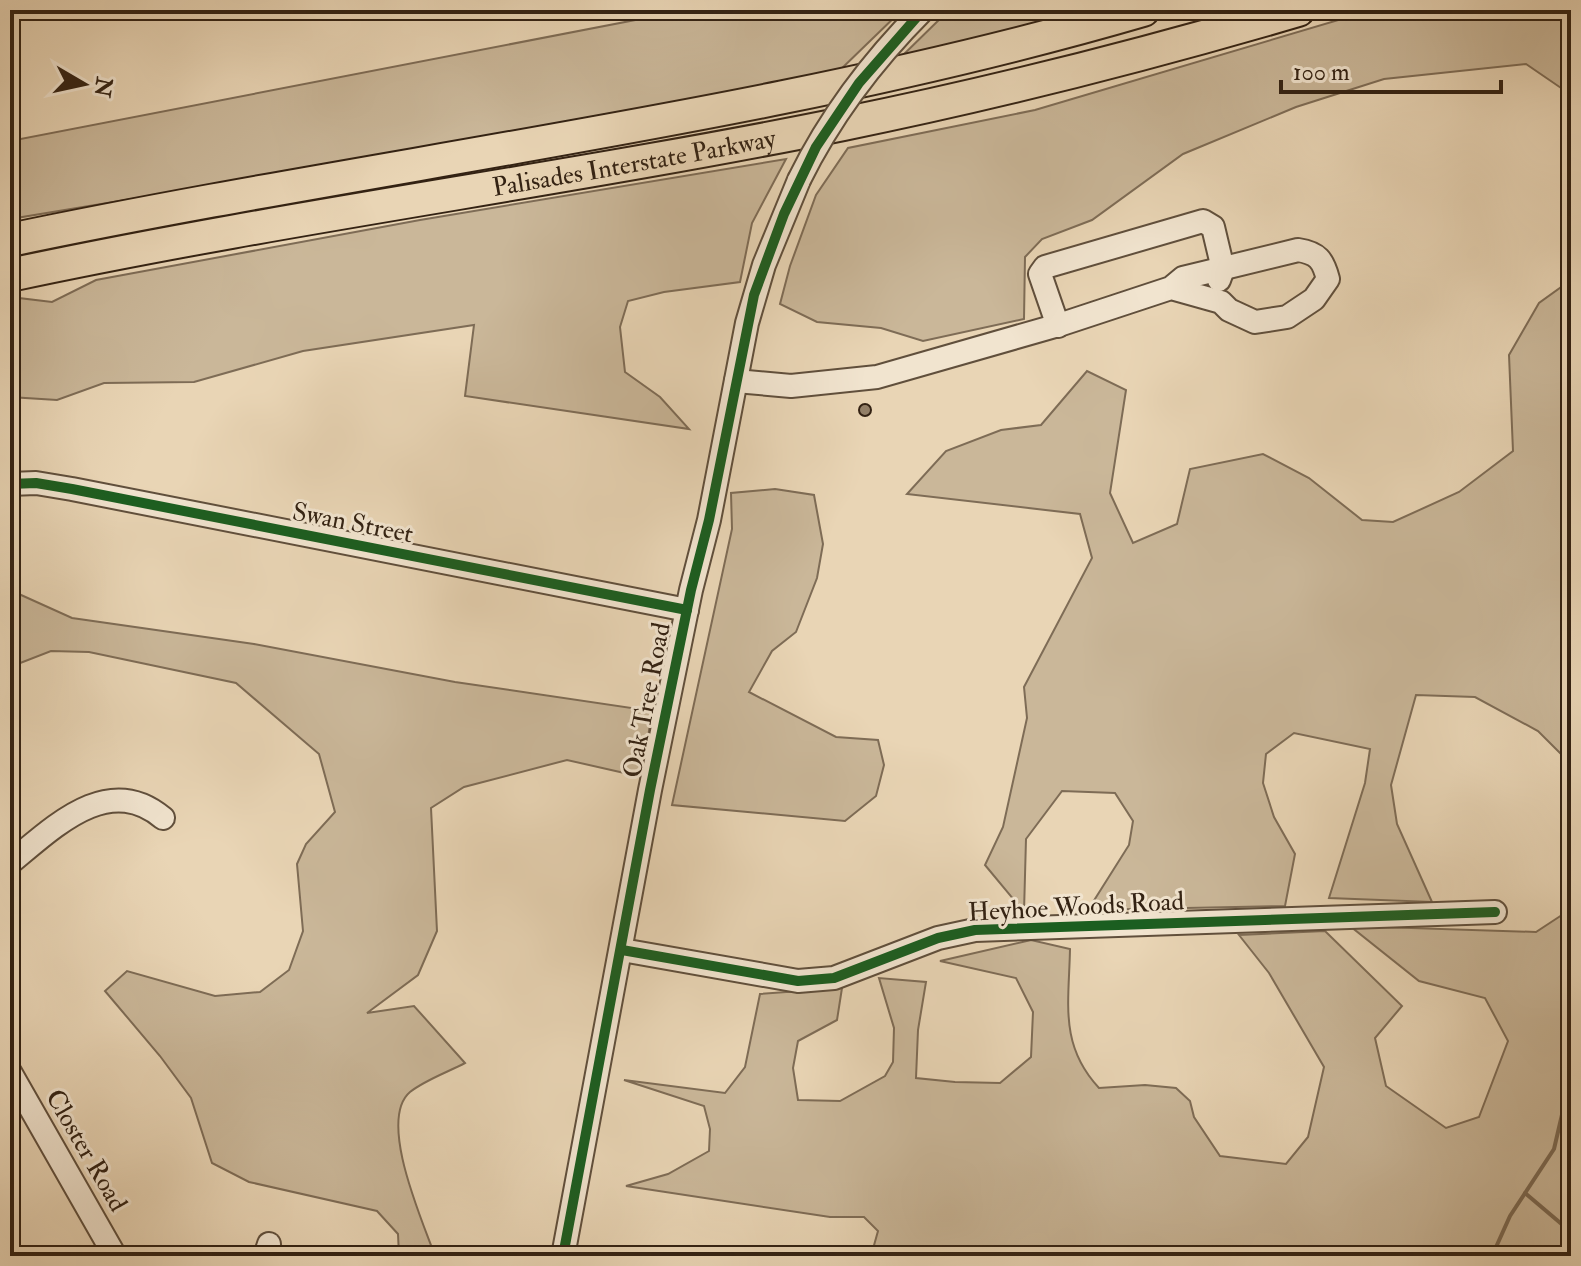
<svg xmlns="http://www.w3.org/2000/svg" width="1581" height="1266" viewBox="0 0 1581 1266" font-family="'IM FELL Double Pica',serif">
<style>
.green{fill:#cab799;stroke:#7e6c56;stroke-width:2}
.lines{fill:none;stroke-linecap:round;stroke-linejoin:round}
.stream{stroke:#7b6953;stroke-width:4}
.building{fill:#927f67;stroke:#332213;stroke-width:2}
.minor-casing{stroke:#604f3c;stroke-width:26}
.highway-casing{stroke:#332213;stroke-width:36}
.minor{stroke:#f1e4cf;stroke-width:22}
.highway{stroke:#e9d5b5;stroke-width:32}
.minor-bridge-casing{stroke:#604f3c;stroke-width:26;stroke-linecap:butt}
.minor-bridge{stroke:#f1e4cf;stroke-width:22}
.cycleway-casing{stroke:#f1e4cf;stroke-width:15}
.cycleway{stroke:#1b5e20;stroke-width:10}
.labels{text-anchor:middle;stroke-width:6;stroke-linejoin:round;paint-order:stroke}
.street-label{font-size:26px;fill:#332213;stroke:#f1e4cf}
</style>
<rect width="100%" height="100%" fill="#e9d5b5"/>
<filter id="stains"><feTurbulence type="fractalNoise" baseFrequency=".0025" numOctaves="4"/><feColorMatrix values="0 0 0 0 .2 0 0 0 0 .09 0 0 0 0 .02 0 0 0 .5 -.17"/></filter>
<radialGradient id="worn" r=".72"><stop offset=".6" stop-color="#630" stop-opacity="0"/><stop offset="1" stop-color="#630" stop-opacity=".3"/></radialGradient>
<!-- green -->
<g class="green">
<polygon points="687,10 902,10 838,72 229,183 10,219 10,141"/>
<polygon points="949,10 1081,10 897,61"/>
<polygon points="1372,10 1571,10 1571,114 1564,90 1526,64 1384,79 1296,107 1183,154 1092,220 1042,239 1025,257 1024,319 923,341 881,328 817,322 780,304 790,266 816,195 848,148 1035,110"/>
<polygon points="786,159 752,223 740,282 664,292 628,301 620,327 625,372 660,397 689,429 465,396 474,325 303,351 194,382 104,383 57,400 10,397 10,297 52,302 96,280 420,220"/>
<polygon points="1571,280 1571,764 1538,731 1475,697 1416,695 1391,785 1397,824 1432,902 1329,898 1365,783 1370,749 1294,733 1266,754 1263,783 1274,817 1295,854 1285,906 1088,910 1129,845 1133,821 1115,793 1062,791 1026,839 1024,912 985,865 1003,827 1027,718 1024,687 1092,558 1080,514 907,494 946,451 1001,430 1041,425 1087,371 1126,390 1110,493 1133,543 1177,524 1190,469 1263,454 1309,478 1362,520 1393,522 1459,492 1513,451 1509,355 1539,303"/>
<polygon points="775,489 814,495 823,544 817,578 796,632 772,651 749,692 836,737 878,740 884,765 876,796 845,821 672,805 732,529 731,493"/>
<path d="M10 590 72 618 254 644 455 682 652 711 642 777 567 760 464 787 431 808 437 931 418 975 367 1013 414 1006 465 1063C448 1072 425 1080 410 1092 377 1120 423 1222 435 1256H399L398 1234 377 1211 249 1182 212 1163 191 1098 160 1056 105 991 127 971 215 996 260 992 289 970 303 931 297 864 306 844 335 812 319 754 236 683 89 652 51 651 10 667Z"/>
<path d="M1571 909V1256H871L878 1231 864 1217H830L626 1186 668 1174 709 1151 710 1129 704 1106 624 1080 725 1093 745 1067 760 994 842 988 837 1020 798 1041 793 1068 798 1100 840 1101 885 1076 893 1062 894 1028 879 978 926 982 918 1030 916 1078 955 1082 1000 1083 1031 1057 1033 1012 1016 978 940 961 1031 940 1070 949C1069 1003 1059 1045 1099 1088L1145 1085 1176 1088 1190 1101 1194 1117 1220 1156 1286 1164 1308 1137 1324 1067 1269 973 1239 935 1325 931 1402 1006 1375 1038 1386 1086 1446 1128 1479 1117 1508 1041 1485 998 1419 981 1350 926 1536 932Z"/>
</g>
<g class="lines">
<!-- stream -->
<g class="stream">
<path d="M1571 883C1563 902 1565 945 1571 965"/>
<polyline points="1525,1193 1571,1232"/>
<polyline points="1492,1256 1510,1216 1554,1149 1571,1076"/>
</g>
</g>
<!-- building -->
<circle class="building" cx="865" cy="410" r="6"/>
<g class="lines">
<defs>
<g id="minor">
<polyline points="1058,326 1040,274 1045,267 1203,221 1213,227 1223,269 1219,280"/>
<path d="M736 381 791 386 877 377 1062 324 1171 288 1183 278 1298 250C1318 253 1323 260 1328 279L1314 299 1287 317 1255 322 1229 310 1221 302 1171 288"/>
<polyline points="10,484 36,483 72,489 687,610"/>
<path d="M10 863C54 827 108 772 163 818"/>
<polyline points="622,950 798,981 834,978 938,938 975,930 1495,912"/>
<polyline points="10,1072 115,1256"/>
<polyline points="265,1256 269,1244"/>
<polyline points="563,1256 650,790 691,590 709,520 747,323 764,265 799,180"/>
</g>
<g id="highway">
<path d="M10 240C387 161 773 118 1143 10"/>
<path id="s1" d="M10 275C286 216 566 180 843 124 996 93 1148 54 1298 10"/>
</g>
</defs>
<!-- minor casing -->
<use href="#minor" class="minor-casing"/>
<!-- highway casing -->
<use href="#highway" class="highway-casing"/>
<!-- minor -->
<use href="#minor" class="minor"/>
<!-- highway -->
<use href="#highway" class="highway"/>
<defs>
<path id="minor-bridge" d="M799 180C830 117 873 60 923 10"/>
</defs>
<!-- minor-bridge casing -->
<use href="#minor-bridge" class="minor-bridge-casing"/>
<!-- minor-bridge -->
<use href="#minor-bridge" class="minor-bridge"/>
<defs>
<g id="cycleway">
<polyline points="10,484 36,483 72,489 687,610"/>
<polyline points="622,950 798,981 834,978 938,938 975,930 1495,912"/>
<polyline points="563,1256 650,790 691,590 709,520 754,295 784,214 816,147 859,83 923,10"/>
</g>
</defs>
<!-- cycleway casing -->
<use href="#cycleway" class="cycleway-casing"/>
<!-- cycleway -->
<use href="#cycleway" class="cycleway"/>
</g>
<g class="labels">
<!-- street labels -->
<g class="street-label">
<text dy="9" stroke="none"><textPath href="#s1" startOffset="634">Palisades Interstate Parkway</textPath></text>
<text transform="translate(353 522) rotate(11)" y="9">Swan Street</text>
<text transform="translate(646 700) rotate(-79)" y="9">Oak Tree Road</text>
<text transform="translate(1076 906) rotate(-3)" y="9">Heyhoe Woods Road</text>
<text transform="translate(87 1150) rotate(60)" y="9">Closter Road</text>
</g>
</g>
<!-- margin -->
<rect width="1581" height="1266" fill="none" stroke="#e9d5b5" stroke-width="40"/>
<rect x="12" y="12" width="1557" height="1242" fill="none" stroke="#332213" stroke-width="4"/>
<rect x="20" y="20" width="1541" height="1226" fill="none" stroke="#332213" stroke-width="2"/>
<!-- north arrow -->
<g transform="translate(84 84) rotate(99)" stroke="#f1e4cf" stroke-width="6" paint-order="stroke">
<path d="M0-6L14 30L0 20L-14 30Z" fill="#332213"/>
<text y="-12" font-size="22" font-weight="bold" text-anchor="middle" fill="#332213">N</text>
</g>
<!-- scale -->
<path d="M1281 80v12h220v-12" fill="none" stroke="#332213" stroke-width="4"/>
<text x="1293" y="80" font-size="24" fill="#332213" stroke="#f1e4cf" stroke-width="6" paint-order="stroke">100 m</text>
<rect width="100%" height="100%" filter="url(#stains)"/>
<rect width="100%" height="100%" fill="url(#worn)"/>
</svg>
